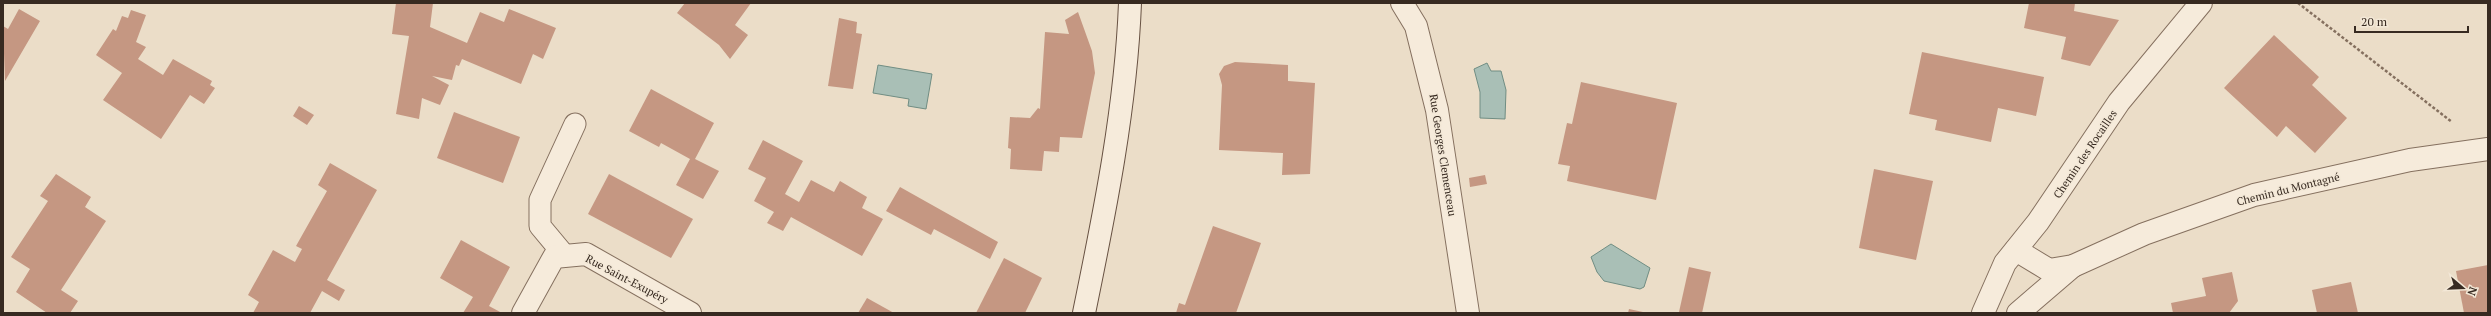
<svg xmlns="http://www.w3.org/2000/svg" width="2491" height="316" viewBox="0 0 2491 316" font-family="'PT Serif',serif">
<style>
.water{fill:#a9bfb6;stroke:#708d83}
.building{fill:#c59782}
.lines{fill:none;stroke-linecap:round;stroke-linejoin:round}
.lane-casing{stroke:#85705f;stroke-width:23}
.street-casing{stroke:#85705f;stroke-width:24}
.secondary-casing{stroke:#675142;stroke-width:24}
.path{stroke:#85705f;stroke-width:2.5;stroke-dasharray:3 2;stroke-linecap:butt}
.lane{stroke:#f6ebdb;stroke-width:21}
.street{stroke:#f6ebdb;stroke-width:22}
.secondary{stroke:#f6ebdb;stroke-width:22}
.labels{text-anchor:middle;stroke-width:3;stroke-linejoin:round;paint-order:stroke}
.street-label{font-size:11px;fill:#372a21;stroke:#f3e8d7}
</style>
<rect width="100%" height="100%" fill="#ebddc8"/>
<!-- water -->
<g class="water">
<polygon points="1487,63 1491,71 1501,71 1506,90 1505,119 1480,118 1480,92 1474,69"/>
<polygon points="878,65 932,74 926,109 908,106 909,99 873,93"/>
<polygon points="1611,244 1650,268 1644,287 1640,289 1604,281 1597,272 1591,257"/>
</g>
<!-- building -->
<g class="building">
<polygon points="396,3 433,3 430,27 467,43 480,12 504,22 509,9 556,28 543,59 533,54 521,84 462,59 459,66 456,65 452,80 432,76 449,85 440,105 422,98 419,119 396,114 409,36 392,34"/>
<polygon points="685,3 751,3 735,25 748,35 730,59 719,45 677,13"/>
<polygon points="2029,3 2075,3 2074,11 2119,20 2090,66 2061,59 2066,37 2024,28"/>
<polygon points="19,9 40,21 5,81 3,26 8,29"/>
<polygon points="131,10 146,15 136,42 146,47 138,59 163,75 173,59 212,81 210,85 215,88 204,104 190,95 161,139 103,100 122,73 96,55 113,29 116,31 122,16 128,18"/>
<polygon points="1078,12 1092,51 1095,73 1082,138 1060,137 1059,152 1044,151 1042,171 1010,169 1011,149 1008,148 1010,117 1030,118 1038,108 1040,109 1045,32 1069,34 1065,20"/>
<polygon points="839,18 857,22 856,33 862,34 853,89 828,86"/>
<polygon points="2274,35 2319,77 2312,85 2347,118 2315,153 2286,126 2277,137 2224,88"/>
<polygon points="1922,52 2044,77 2036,116 1998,108 1991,142 1935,130 1937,120 1909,114"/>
<polygon points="1235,62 1288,65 1288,81 1315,83 1310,174 1282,175 1283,153 1219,150 1222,85 1219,74 1224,66"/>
<polygon points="1581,82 1677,103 1656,200 1567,181 1570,166 1558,164 1567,123 1572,124"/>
<polygon points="651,89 714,123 695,159 719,171 703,199 676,185 690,159 661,143 659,147 629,131"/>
<polygon points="299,106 314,115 307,125 293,116"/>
<polygon points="454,112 520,137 503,183 437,158"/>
<polygon points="763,140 803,161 785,194 799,202 811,180 834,192 840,181 867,197 862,208 883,219 862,256 791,217 783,231 767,223 774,212 754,201 766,178 748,169"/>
<polygon points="330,163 377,190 327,280 345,290 339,301 322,291 310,313 253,313 259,302 248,295 273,250 295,262 302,249 296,246 327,191 318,185"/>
<polygon points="1874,169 1933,181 1916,260 1859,248"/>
<polygon points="56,174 91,197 85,207 106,221 61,290 78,301 70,313 47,313 16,292 30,269 11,257 48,201 40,196"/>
<polygon points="609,174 693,219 671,258 588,214"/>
<polygon points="1485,175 1487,184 1470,187 1469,178"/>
<polygon points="900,187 998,242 990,259 934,229 931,235 886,211"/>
<polygon points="1213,226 1261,243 1236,313 1176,313 1179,303 1185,305"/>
<polygon points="461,240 510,267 489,306 502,313 463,313 473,297 440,278"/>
<polygon points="1004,258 1042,278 1025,313 976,313"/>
<polygon points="2488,265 2488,313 2464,313 2456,271"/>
<polygon points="1689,267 1711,272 1702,313 1679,312"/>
<polygon points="2232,272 2238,301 2229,313 2173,313 2171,303 2206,296 2202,278"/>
<polygon points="2351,282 2358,313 2317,313 2312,290"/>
<polygon points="867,298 894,313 858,313"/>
<polygon points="1629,309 1643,312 1643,313 1628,313"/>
</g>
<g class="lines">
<defs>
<polyline id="lane" points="565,256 540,226 540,200 575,124"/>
<g id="street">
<polyline points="1402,3 1416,26 1437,110 1468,313"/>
<polyline points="2016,250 2049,270 2073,266 2144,234 2254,195 2410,160 2488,149"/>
<polyline points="523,313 554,257 586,254 690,313"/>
<polyline points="1983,313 2005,263 2038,222 2119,102 2201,3"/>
<polyline points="2018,313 2073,266"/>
</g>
<path id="secondary" d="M1084 313C1105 211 1126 107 1130 3"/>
</defs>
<!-- lane casing -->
<use href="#lane" class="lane-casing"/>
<!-- street casing -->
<use href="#street" class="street-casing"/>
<!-- secondary casing -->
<use href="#secondary" class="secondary-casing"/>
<!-- path -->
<polyline class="path" points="2298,3 2452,122"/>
<!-- lane -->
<use href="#lane" class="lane"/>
<!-- street -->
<use href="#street" class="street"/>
<!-- secondary -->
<use href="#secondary" class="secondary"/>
</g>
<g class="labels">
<!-- street labels -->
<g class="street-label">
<text transform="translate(2085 154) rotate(-56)" y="4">Chemin des Rocailles</text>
<text transform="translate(1443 155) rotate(81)" y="4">Rue Georges Clemenceau</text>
<text transform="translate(2288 189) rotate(-14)" y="4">Chemin du Montagné</text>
<text transform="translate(627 279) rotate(28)" y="4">Rue Saint-Exupéry</text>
</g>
</g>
<!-- border -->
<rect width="2491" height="316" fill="none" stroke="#372a21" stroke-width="8"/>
<!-- north arrow -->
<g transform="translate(2463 288) rotate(109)" stroke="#f3e8d7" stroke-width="3" paint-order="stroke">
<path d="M0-3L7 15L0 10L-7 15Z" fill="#372a21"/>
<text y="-6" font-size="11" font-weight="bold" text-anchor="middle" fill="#372a21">N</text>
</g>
<!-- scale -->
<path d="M2355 26v6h113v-6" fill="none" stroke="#372a21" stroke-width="2"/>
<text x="2361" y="26" font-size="12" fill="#372a21" stroke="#f3e8d7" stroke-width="3" paint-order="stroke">20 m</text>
</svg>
